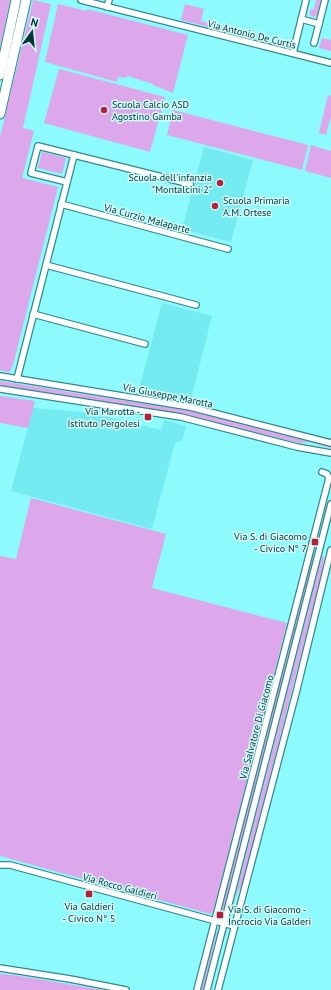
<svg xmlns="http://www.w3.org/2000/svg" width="331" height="990" viewBox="0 0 331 990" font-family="'PT Sans',sans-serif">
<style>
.built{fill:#73ebf0}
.green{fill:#dca8eb}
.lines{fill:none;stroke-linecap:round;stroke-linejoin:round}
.minor-casing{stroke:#34898c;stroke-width:8}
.trunk-casing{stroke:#34898c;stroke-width:11}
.minor{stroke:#fff;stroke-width:5.5}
.trunk{stroke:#fff;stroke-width:9}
.poi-dot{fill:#b4223a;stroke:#d4fbfc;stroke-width:1.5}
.labels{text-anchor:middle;stroke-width:3;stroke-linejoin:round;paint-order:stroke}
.street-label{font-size:10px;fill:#003436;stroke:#d4fbfc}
.poi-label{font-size:10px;fill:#003436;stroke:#d4fbfc;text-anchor:start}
</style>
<rect width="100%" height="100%" fill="#8dfafd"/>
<!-- built -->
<g class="built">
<polygon points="204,147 253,160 231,242 182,229"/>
<polygon points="162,303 212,316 191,399 139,389"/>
<polygon points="33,408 92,413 161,430 164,420 186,426 182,441 175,443 152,529 11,491"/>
</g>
<!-- green -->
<g class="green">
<polygon points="0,0 10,0 0,49"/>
<polygon points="33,0 51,4 23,128 34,131 22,178 58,187 13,365 10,371 8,372 0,370 0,137"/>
<polygon points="316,0 321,0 317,16 313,17 309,14 311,9 314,9"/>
<polygon points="58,4 87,11 87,9 188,35 173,93 153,85 153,84 128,76 125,78 118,77 117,82 45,62"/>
<polygon points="185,4 204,9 201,21 244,32 243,36 181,20"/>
<polygon points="322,38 331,40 331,51 319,48"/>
<polygon points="59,69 165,97 150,152 44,123"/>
<polygon points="328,95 331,96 331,116 326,135 319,133"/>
<polygon points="173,110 308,145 302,170 167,135"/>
<polygon points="311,145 331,151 331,178 305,171"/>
<polygon points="42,152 66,158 62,174 38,168"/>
<polygon points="0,381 190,411 331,447 331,448 309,442 299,443 182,414 0,385"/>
<polygon points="0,396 35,401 28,428 0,423"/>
<polygon points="31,498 166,534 152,588 287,623 213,912 210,914 0,856 0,556 16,559"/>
<polygon points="322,556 324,557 322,572 243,882 236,896 232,910"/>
<polygon points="312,557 314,557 222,916 220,916"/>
<polygon points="216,932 217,932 203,990 201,990"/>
<polygon points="0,974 13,975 103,990 0,990"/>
</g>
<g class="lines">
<defs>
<g id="minor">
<polyline points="81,0 331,63"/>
<polyline points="107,7 109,0"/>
<polyline points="301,19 319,24 325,0"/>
<polyline points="314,43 319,24"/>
<polyline points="293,53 306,0"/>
<polyline points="74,155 190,184"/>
<polyline points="61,204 228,249"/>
<polyline points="46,265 196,305"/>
<polyline points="33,314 145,344"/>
<polyline points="0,376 190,407 331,443"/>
<polyline points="17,379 74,155 38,146 31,173 67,182"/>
<polyline points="0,389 181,417 297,447 331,453"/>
<polyline points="0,865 10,865 234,926"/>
<polyline points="0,968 70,979 126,990"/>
<polyline points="197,990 329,478 327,474 322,472"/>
<polyline points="207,990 331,504"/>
<polyline points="218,990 296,693 331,550"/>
</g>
<g id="trunk">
<polyline points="0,75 16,0"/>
<polyline points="0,114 26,0"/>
</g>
</defs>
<!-- minor casing -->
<use href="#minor" class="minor-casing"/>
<!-- trunk casing -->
<use href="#trunk" class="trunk-casing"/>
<!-- minor -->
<use href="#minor" class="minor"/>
<!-- trunk -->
<use href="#trunk" class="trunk"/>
</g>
<!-- markers -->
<g class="poi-dot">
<circle cx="104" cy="110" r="4"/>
<circle cx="220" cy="183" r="4"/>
<circle cx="215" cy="206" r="4"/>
<rect x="144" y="413" width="8" height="8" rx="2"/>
<rect x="311" y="538" width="8" height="8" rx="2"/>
<rect x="85" y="890" width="8" height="8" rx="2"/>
<rect x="216" y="911" width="8" height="8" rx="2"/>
</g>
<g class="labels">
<!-- street labels -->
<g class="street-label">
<text transform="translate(252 34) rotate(14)" y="4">Via Antonio De Curtis</text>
<text transform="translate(147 218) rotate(15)" y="4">Via Curzio Malaparte</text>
<text transform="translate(168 395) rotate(11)" y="4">Via Giuseppe Marotta</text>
<text transform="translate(256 727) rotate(-75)" y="4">Via Salvatore Di Giacomo</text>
<text transform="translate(120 886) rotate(15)" y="4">Via Rocco Galdieri</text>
</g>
<!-- poi labels -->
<g class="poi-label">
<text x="112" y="108">Scuola Calcio ASD<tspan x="112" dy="12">Agostino Gamba</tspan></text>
<text x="212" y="181" text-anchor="end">Scuola dell'infanzia<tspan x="212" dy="12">"Montalcini 2"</tspan></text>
<text x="223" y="204">Scuola Primaria<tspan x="223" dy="12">A.M. Ortese</tspan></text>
<text x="140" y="415" text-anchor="end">Via Marotta -<tspan x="140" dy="12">Istituto Pergolesi</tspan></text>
<text x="307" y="540" text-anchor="end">Via S. di Giacomo<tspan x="307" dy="12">- Civico N° 7</tspan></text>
<text x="89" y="910" text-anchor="middle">Via Galdieri<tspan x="89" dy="12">- Civico N° 5</tspan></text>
<text x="228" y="913">Via S. di Giacomo -<tspan x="228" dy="12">Incrocio Via Galderi</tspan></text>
</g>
</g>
<!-- north arrow -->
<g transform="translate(32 32) rotate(15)" stroke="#d4fbfc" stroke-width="3" paint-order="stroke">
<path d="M0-3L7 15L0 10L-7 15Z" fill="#003436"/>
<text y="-6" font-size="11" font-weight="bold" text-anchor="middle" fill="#003436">N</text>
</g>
</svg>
